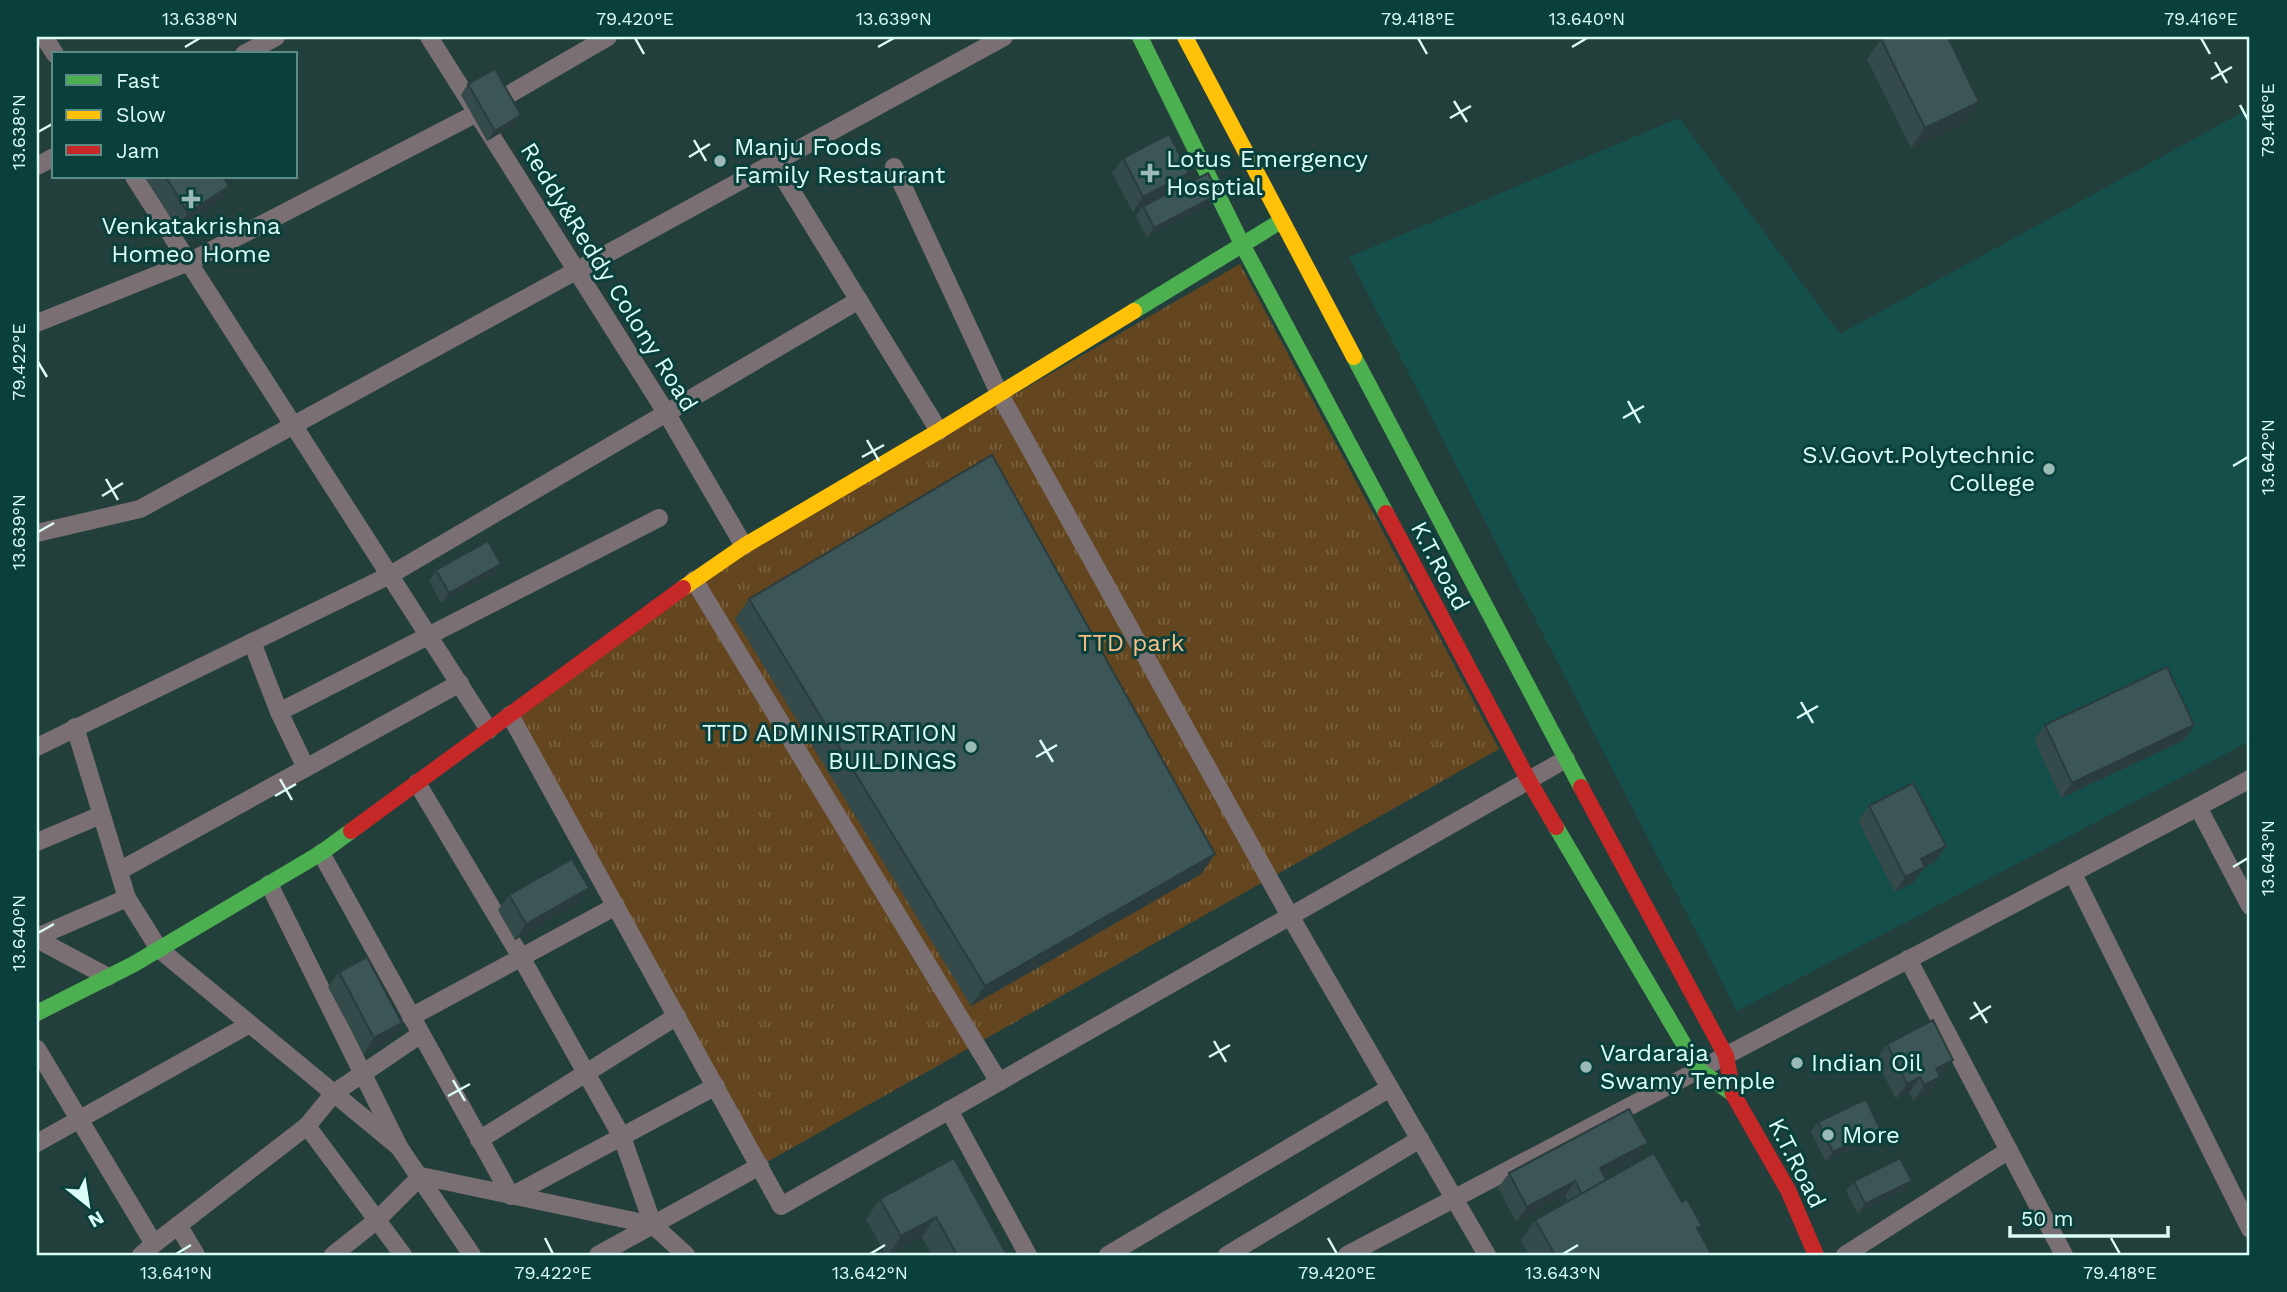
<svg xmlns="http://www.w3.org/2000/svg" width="2287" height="1292" viewBox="0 0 2287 1292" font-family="'Work Sans',sans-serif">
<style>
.built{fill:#154f4b}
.park{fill:url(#park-tufts)}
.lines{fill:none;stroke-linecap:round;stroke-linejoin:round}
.street{stroke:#7a6f72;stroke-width:18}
.fast{stroke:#4caf50;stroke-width:16}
.slow{stroke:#ffc107;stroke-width:16}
.jam{stroke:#c62828;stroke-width:16}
.wall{fill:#344a4b}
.shaded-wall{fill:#2a3c3d}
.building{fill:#3c5657;stroke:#2a3c3d;stroke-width:2}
.ticks{fill:none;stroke:#dcfcf8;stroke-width:2.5}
.poi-dot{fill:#9bbab6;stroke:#09403c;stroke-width:2.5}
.labels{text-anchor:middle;stroke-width:6;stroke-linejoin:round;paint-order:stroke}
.poi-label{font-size:24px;fill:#dcfcf8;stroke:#09403c;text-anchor:start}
.street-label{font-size:24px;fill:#dcfcf8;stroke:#09403c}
.park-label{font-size:24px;fill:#f8c085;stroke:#09403c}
.neatline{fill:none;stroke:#dcfcf8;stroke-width:2.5}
.ticks-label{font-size:18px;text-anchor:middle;fill:#dcfcf8}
</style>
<defs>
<pattern id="park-tufts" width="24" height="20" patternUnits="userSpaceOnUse" patternTransform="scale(1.75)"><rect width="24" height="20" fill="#63461f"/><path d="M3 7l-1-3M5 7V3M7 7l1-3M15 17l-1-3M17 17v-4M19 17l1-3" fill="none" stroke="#796240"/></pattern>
</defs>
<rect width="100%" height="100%" fill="#233f3c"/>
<!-- built -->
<polygon class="built" points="2250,108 2250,741 1737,1011 1349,257 1679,118 1840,334"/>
<!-- park -->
<polygon class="park" points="1240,264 1499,749 760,1166 510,715 694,580"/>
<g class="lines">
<!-- street -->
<g class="street">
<polyline points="44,37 55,54"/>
<polyline points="429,37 667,414 744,546"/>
<polyline points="244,54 276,37"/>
<polyline points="775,164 939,431"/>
<polyline points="37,166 54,157"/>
<polyline points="894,167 999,393 1290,916 1487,1255"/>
<polyline points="134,177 489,730"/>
<polyline points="37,323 189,262 477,113 608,37"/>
<polyline points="37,533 140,509 1004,37"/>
<polyline points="694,580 999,1082"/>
<polyline points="252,642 279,712 306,768"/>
<polyline points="279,712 659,518"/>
<polyline points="510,715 781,1206 1566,759"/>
<polyline points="75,727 127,898"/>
<polyline points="37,747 390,575 859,300"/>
<polyline points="417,783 521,957 622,1137 653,1225 686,1255"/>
<polyline points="2198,807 2250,779"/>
<polyline points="37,842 101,815"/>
<polyline points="321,853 511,1196 716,1086"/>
<polyline points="119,871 460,683"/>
<polyline points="2073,874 2250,1229"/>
<polyline points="269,884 399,1147 472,1255"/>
<polyline points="37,937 127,898 159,949 399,1147"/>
<polyline points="37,939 108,977"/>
<polyline points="1908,959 2064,1255"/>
<polyline points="411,1017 616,906"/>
<polyline points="37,1049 154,1244 141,1255"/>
<polyline points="949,1110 1028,1255"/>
<polyline points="307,1126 334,1093 421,1034"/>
<polyline points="479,1140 677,1016"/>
<polyline points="37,1143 250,1024"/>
<polyline points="178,1225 196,1255"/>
<polyline points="154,1244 307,1126 403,1255"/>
<polyline points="333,1255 377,1220 421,1176 653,1225"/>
<polyline points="598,1255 760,1166"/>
<polyline points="1108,1255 1390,1088"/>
<polyline points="1227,1255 1420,1139"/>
<polyline points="1347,1255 2198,807 2250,906"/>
<polyline points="1845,1255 2009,1150"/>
</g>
<!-- fast -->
<g class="fast">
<polyline points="1140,37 1242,244 1386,513"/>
<polyline points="1134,311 1281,221"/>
<polyline points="1354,357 1581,787"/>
<polyline points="1556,827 1699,1070 1733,1094"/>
<polyline points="37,1013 134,964 321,853 351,831"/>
</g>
<!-- slow -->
<g class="slow">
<polyline points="1185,37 1354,357"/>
<polyline points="683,588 744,546 939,431 1134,311"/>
</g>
<!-- jam -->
<g class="jam">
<polyline points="1386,513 1529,781 1556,827"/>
<polyline points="1581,787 1726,1056 1733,1094 1788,1190 1816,1255"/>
<polyline points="351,831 683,588"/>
</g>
</g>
<!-- wall -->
<g class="wall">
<polygon points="1881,39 1965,122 1911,148 1867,59"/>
<polygon points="468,84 521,115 514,125 487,141 461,95"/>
<polygon points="1123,158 1189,173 1180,187 1219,194 1212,204 1147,238 1136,216 1141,208 1133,212 1112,173"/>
<polygon points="145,177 223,177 218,202 177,228"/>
<polygon points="501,564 493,574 441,603 429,581 436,570"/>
<polygon points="749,599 1215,854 1201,874 971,1006 735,619"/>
<polygon points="2045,725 2194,725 2184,740 2061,798 2034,740"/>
<polygon points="1869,806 1935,862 1925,867 1914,882 1895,892 1858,821"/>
<polygon points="509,895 579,903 515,940 498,910"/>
<polygon points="339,972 402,1023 392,1039 364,1054 328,987"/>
<polygon points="1887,1044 1953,1060 1943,1075 1939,1077 1929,1093 1914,1101 1909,1093 1896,1099 1876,1060"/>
<polygon points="1818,1122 1873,1139 1826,1162 1811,1132"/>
<polygon points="954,1158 1007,1255 932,1255 922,1237 889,1255 886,1255 866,1219 880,1199"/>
<polygon points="1637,1158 1604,1176 1606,1180 1698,1231 1712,1255 1529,1255 1521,1240 1535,1220 1568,1202 1565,1196 1516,1222 1498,1188 1509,1173"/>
<polygon points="1854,1181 1912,1181 1904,1191 1858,1214 1846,1191"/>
</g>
<!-- shaded-wall -->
<g class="shaded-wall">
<polygon points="1979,102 1965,122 1911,148 1925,128"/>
<polygon points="521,115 514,125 487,141 495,131"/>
<polygon points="1189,173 1178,189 1143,206 1141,208 1133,212 1143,197"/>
<polygon points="229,186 218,202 177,228 188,213"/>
<polygon points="1219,194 1212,204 1147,238 1154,228"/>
<polygon points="501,564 493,574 441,603 449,593"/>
<polygon points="2194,725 2184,740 2061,798 2072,783"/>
<polygon points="1946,846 1935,862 1910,874 1921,859"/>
<polygon points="1215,854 1201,874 971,1006 985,986"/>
<polygon points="1925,867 1914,882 1895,892 1905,877"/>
<polygon points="589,888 579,903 515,940 526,924"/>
<polygon points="402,1023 392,1039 364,1054 374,1038"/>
<polygon points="1953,1060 1943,1075 1925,1084 1936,1069"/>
<polygon points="1920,1077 1909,1093 1896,1099 1907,1084"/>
<polygon points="1940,1077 1929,1093 1914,1101 1924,1085"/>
<polygon points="1880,1129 1873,1139 1826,1162 1833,1152"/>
<polygon points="1648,1143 1637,1158 1589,1184 1600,1168"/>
<polygon points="1575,1181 1565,1196 1516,1222 1527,1207"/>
<polygon points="1912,1181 1904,1191 1858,1214 1865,1204"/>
<polygon points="936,1217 922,1237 888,1255 901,1236"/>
</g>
<!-- building -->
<g class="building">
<polygon points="1886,37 1948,37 1979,102 1925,128 1881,39"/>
<polygon points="495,69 521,115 495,131 468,84"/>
<polygon points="1169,134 1189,173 1143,197 1123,158"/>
<polygon points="1208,173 1219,194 1154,228 1143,206"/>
<polygon points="166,177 223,177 229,186 188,213"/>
<polygon points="992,455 1215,854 985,986 749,599"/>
<polygon points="488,541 501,564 449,593 436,570"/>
<polygon points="2167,667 2194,725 2072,783 2045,725"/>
<polygon points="1913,783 1946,846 1921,859 1925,867 1905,877 1869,806"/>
<polygon points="572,859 589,888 526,924 509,895"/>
<polygon points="367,957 402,1023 374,1038 339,972"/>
<polygon points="1933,1020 1953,1060 1936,1069 1940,1077 1924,1085 1920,1077 1907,1084 1887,1044"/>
<polygon points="1866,1099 1880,1129 1833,1152 1818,1122"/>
<polygon points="1629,1109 1648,1143 1600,1168 1606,1180 1582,1194 1575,1181 1527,1207 1509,1173"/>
<polygon points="1654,1153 1682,1202 1687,1199 1702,1226 1697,1228 1712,1255 1555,1255 1535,1220"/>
<polygon points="954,1158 1007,1255 957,1255 936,1217 901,1236 880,1199"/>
<polygon points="1900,1158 1912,1181 1865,1204 1854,1181"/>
</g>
<!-- ticks -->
<path class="ticks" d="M635 38 644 54M1418 38 1427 54M2201 38 2210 54M185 47 200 38M878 47 894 38M1572 47 1587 38M2215 62 2227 83M2211 79 2232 67M1454 101 1467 122M2240 105 2248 120M1450 118 1471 106M38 132 54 123M694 140 706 161M689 157 710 144M38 362 47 377M1628 401 1640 423M1623 418 1644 406M867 440 879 461M862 457 884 445M2233 466 2248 457M106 479 118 500M102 496 123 483M38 532 54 523M1801 702 1813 723M1797 718 1818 706M1040 740 1053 762M1036 757 1057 745M280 779 292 800M275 796 296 784M2233 867 2248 858M38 933 54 924M1974 1002 1987 1023M1970 1019 1991 1006M1214 1041 1226 1062M1209 1057 1230 1045M453 1080 465 1101M448 1096 470 1084M545 1238 553 1254M1328 1238 1337 1254M2111 1238 2120 1254M176 1254 191 1245M870 1254 885 1245M1563 1254 1578 1245"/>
<!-- markers -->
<g class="poi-dot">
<circle cx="720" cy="161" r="7"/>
<path d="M1146.5 162.5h7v7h7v7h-7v7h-7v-7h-7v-7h7z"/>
<path d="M187.5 188.5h7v7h7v7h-7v7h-7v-7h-7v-7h7z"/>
<circle cx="2049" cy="469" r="7"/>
<circle cx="971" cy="747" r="7"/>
<circle cx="1797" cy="1063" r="7"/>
<circle cx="1586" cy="1067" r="7"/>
<circle cx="1828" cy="1135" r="7"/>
</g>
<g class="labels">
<!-- poi labels -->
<g class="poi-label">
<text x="734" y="155">Manju Foods<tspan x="734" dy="28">Family Restaurant</tspan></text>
<text x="1166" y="167">Lotus Emergency<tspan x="1166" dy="28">Hosptial</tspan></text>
<text x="191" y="234" text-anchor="middle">Venkatakrishna<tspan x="191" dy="28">Homeo Home</tspan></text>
<text x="2035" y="463" text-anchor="end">S.V.Govt.Polytechnic<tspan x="2035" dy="28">College</tspan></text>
<text x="957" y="741" text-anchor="end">TTD ADMINISTRATION<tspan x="957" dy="28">BUILDINGS</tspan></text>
<text x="1600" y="1061">Vardaraja<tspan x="1600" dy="28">Swamy Temple</tspan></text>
<text x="1811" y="1071">Indian Oil</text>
<text x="1842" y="1143">More</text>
</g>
<!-- street labels -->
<g class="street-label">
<text transform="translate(609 277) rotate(58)" y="8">Reddy&amp;Reddy Colony Road</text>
<text transform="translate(1440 566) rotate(62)" y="8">K.T.Road</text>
<text transform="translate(1797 1163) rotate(63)" y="8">K.T.Road</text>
</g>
<!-- park labels -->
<g class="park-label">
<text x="1131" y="651">TTD park</text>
</g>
</g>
<!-- border -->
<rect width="2287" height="1292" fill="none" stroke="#09403c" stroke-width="77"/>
<!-- legend -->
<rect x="52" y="52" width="245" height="126" fill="#09403c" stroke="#5d8b87" stroke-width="2"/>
<rect x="66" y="75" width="35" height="10" fill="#4caf50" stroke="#5d8b87" stroke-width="2"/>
<text x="116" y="88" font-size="21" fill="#dcfcf8">Fast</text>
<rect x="66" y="110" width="35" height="10" fill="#ffc107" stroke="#5d8b87" stroke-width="2"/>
<text x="116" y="122" font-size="21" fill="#dcfcf8">Slow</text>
<rect x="66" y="145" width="35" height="10" fill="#c62828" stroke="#5d8b87" stroke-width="2"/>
<text x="116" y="158" font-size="21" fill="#dcfcf8">Jam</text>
<!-- north arrow -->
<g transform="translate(88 1205) rotate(150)" stroke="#09403c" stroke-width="5" paint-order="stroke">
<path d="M0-5L12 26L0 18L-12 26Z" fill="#dcfcf8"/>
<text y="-10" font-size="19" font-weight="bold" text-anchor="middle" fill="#dcfcf8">N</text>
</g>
<!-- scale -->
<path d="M2010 1226v10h158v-10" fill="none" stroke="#dcfcf8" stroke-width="3.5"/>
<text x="2021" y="1226" font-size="21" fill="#dcfcf8" stroke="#09403c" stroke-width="5" paint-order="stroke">50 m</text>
<rect x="38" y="38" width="2210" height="1216" class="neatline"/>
<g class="ticks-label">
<text x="200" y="25">13.638°N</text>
<text x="635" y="25">79.420°E</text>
<text x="894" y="25">13.639°N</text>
<text x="1418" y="25">79.418°E</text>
<text x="1587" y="25">13.640°N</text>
<text x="2201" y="25">79.416°E</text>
<text transform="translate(2268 120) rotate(-90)" y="6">79.416°E</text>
<text transform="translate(19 132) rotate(-90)" y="6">13.638°N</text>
<text transform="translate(19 362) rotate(-90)" y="6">79.422°E</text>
<text transform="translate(2268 457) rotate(-90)" y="6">13.642°N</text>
<text transform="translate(19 532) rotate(-90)" y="6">13.639°N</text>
<text transform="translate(2268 858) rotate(-90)" y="6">13.643°N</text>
<text transform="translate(19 933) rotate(-90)" y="6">13.640°N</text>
<text x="176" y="1279">13.641°N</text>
<text x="553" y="1279">79.422°E</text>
<text x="870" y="1279">13.642°N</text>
<text x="1337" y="1279">79.420°E</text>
<text x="1563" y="1279">13.643°N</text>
<text x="2120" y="1279">79.418°E</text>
</g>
</svg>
